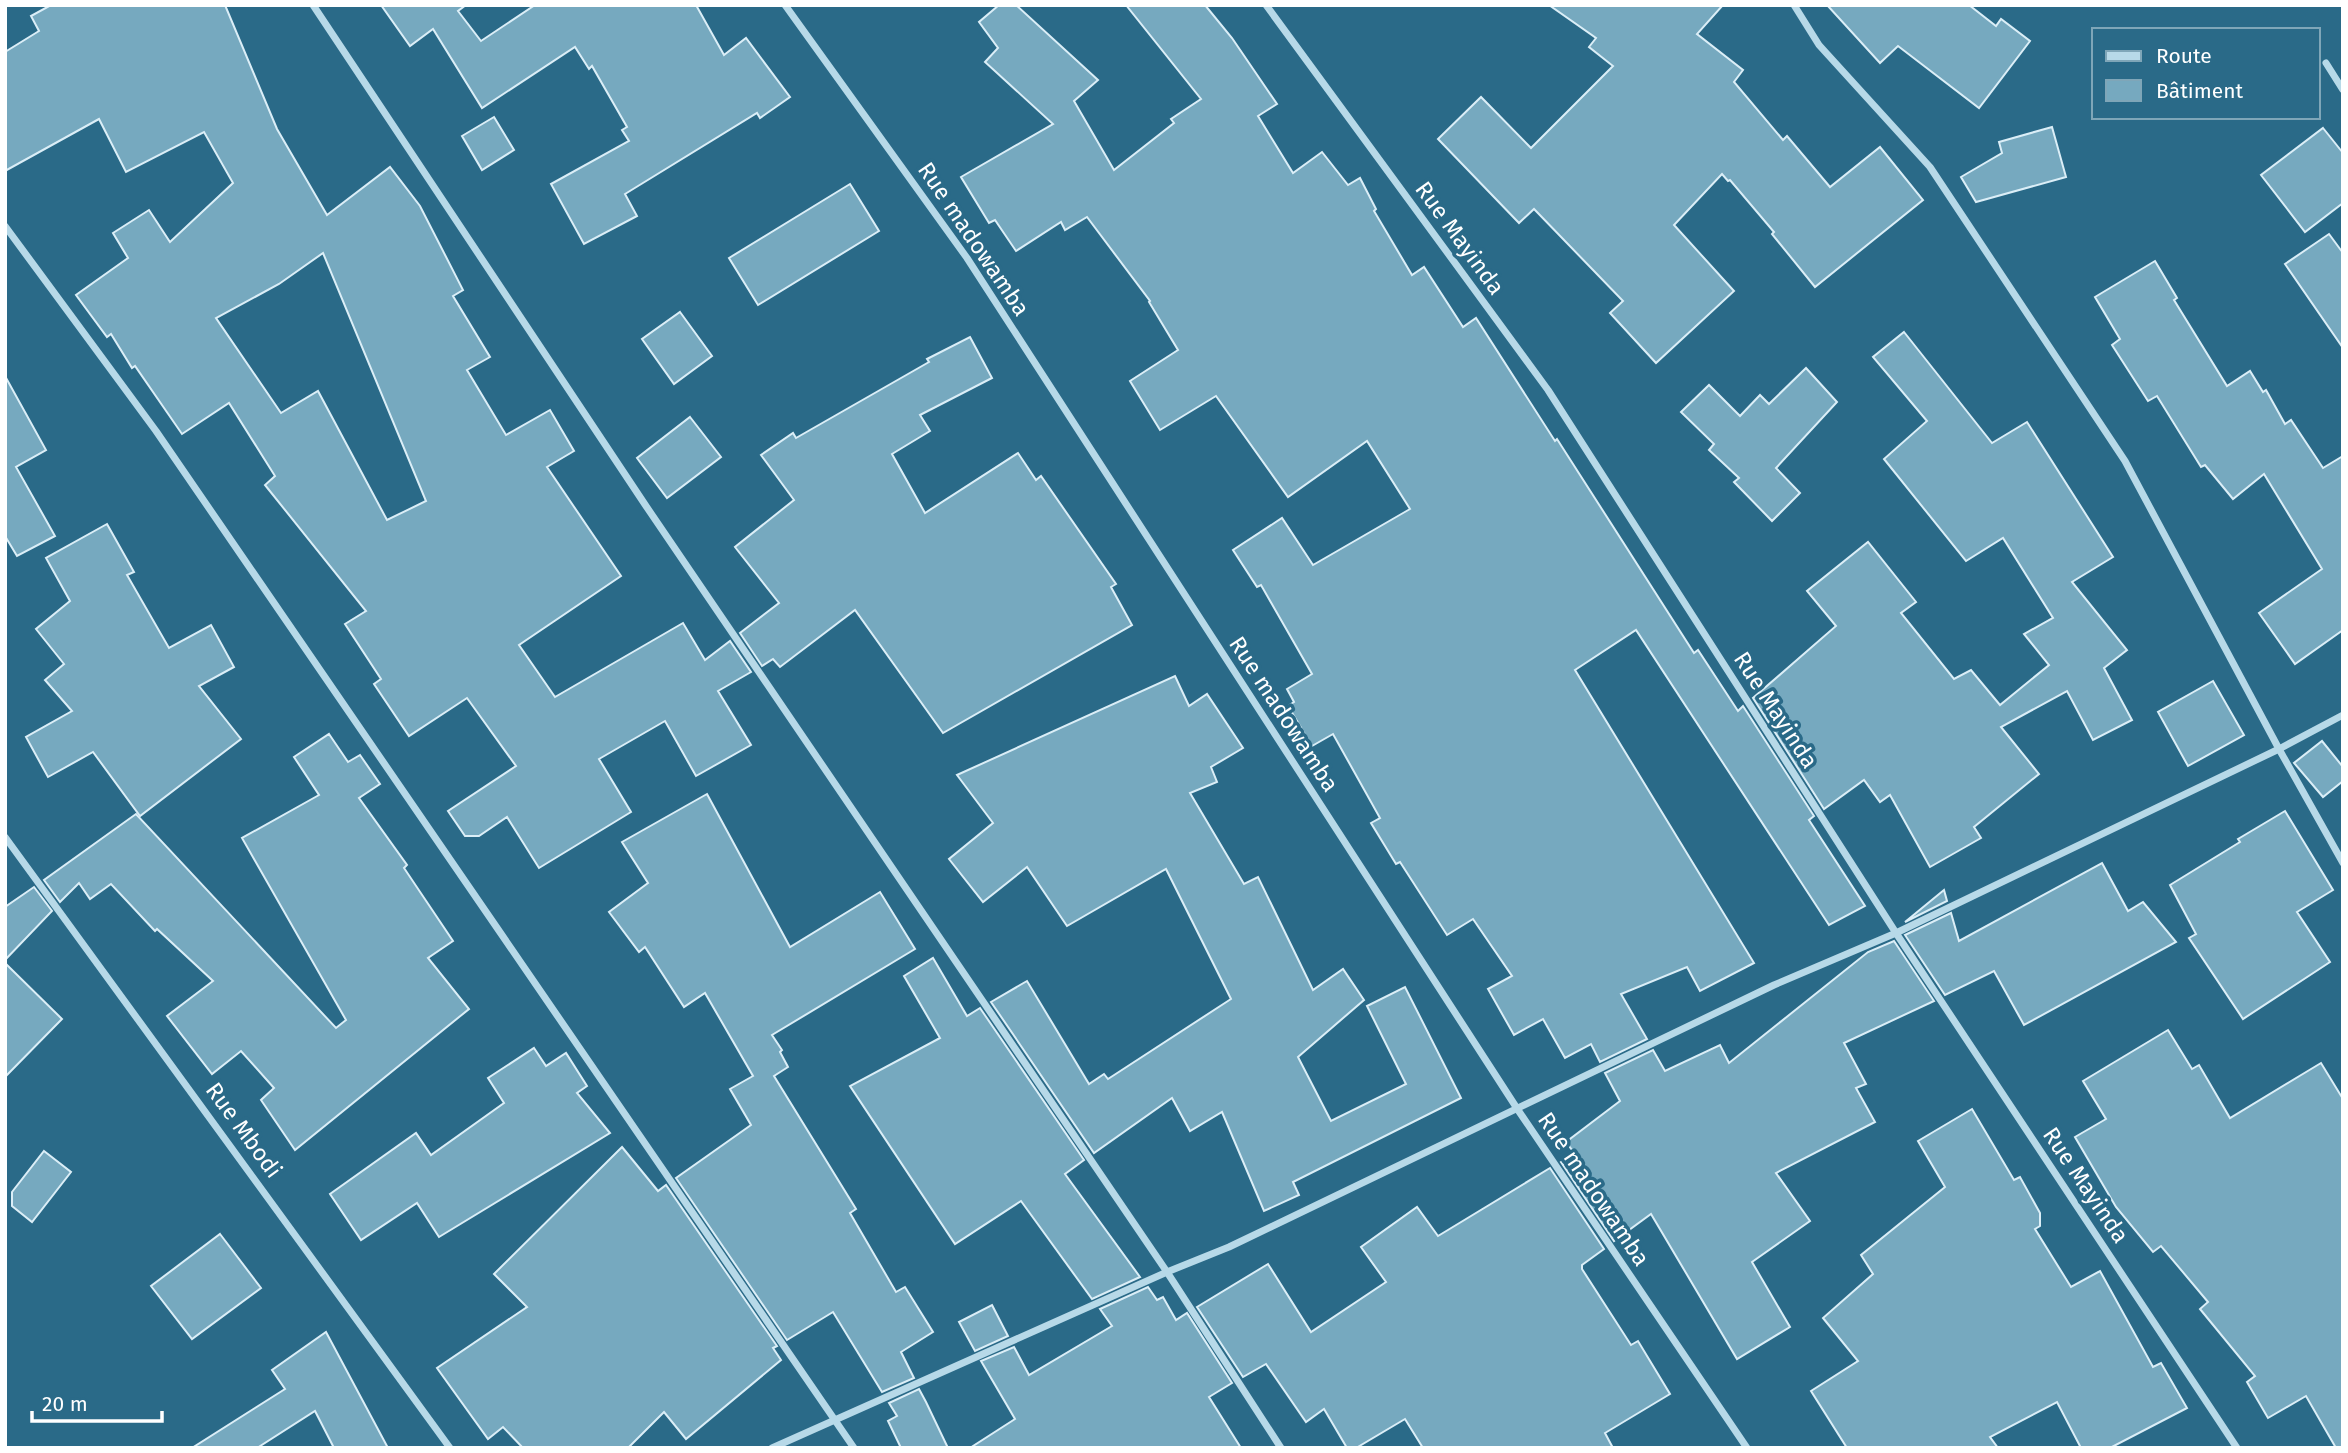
<svg xmlns="http://www.w3.org/2000/svg" width="2348" height="1453" viewBox="0 0 2348 1453" font-family="'Fira Sans',sans-serif">
<style>
.building{fill:#76a9bf;stroke:#dbeef7;stroke-width:2;fill-rule:evenodd}
.lines{fill:none;stroke-linecap:round;stroke-linejoin:round}
.street{stroke:#b7d9e8;stroke-width:7}
.labels{text-anchor:middle;stroke-width:7;stroke-linejoin:round;paint-order:stroke}
.street-label{font-size:23px;fill:#fff;stroke:#2a6a88}
</style>
<rect width="100%" height="100%" fill="#2a6a88"/>
<!-- building -->
<g class="building">
<path d="M51 5H225L277 129 327 215 390 167 420 206 463 290 453 296 490 357 467 370 506 435 550 410 574 451 547 467 621 576 519 645 555 697 683 623 705 660 730 641 751 672 718 691 751 745 696 776 665 721 599 759 631 812 539 868 507 817 479 836H465L448 811 516 766 467 698 409 736 374 684 381 679 345 624 366 611 265 485 275 476 229 403 182 434 135 366 132 368 111 334 107 337 76 295 128 258 113 233 149 210 170 242 233 183 204 132 126 172 99 119 5 171V52L39 31 31 16ZM323 253 426 501 387 520 318 391 281 413 216 318 279 284Z"/>
<polygon points="381,5 466,5 458,11 481,41 535,5 696,5 724,55 746,38 790,97 760,118 757,113 625,194 637,216 584,244 551,184 629,141 622,130 627,127 592,66 589,69 575,47 482,108 433,29 410,46"/>
<polygon points="999,5 1016,5 1098,80 1074,101 1114,170 1174,123 1171,119 1201,99 1126,5 1205,5 1232,38 1277,104 1258,116 1293,173 1322,152 1348,185 1360,178 1376,209 1374,211 1412,275 1424,267 1463,327 1476,318 1555,441 1557,439 1694,653 1698,650 1738,711 1743,706 1814,816 1809,820 1865,906 1829,925 1636,630 1575,670 1754,963 1700,991 1687,967 1621,994 1647,1039 1600,1062 1591,1044 1565,1058 1543,1019 1514,1035 1488,989 1512,976 1473,919 1447,935 1400,862 1396,864 1371,823 1380,818 1333,734 1312,746 1288,706 1294,702 1287,689 1312,674 1261,585 1257,587 1233,550 1282,518 1313,565 1410,509 1367,441 1288,497 1216,396 1160,430 1130,381 1178,350 1149,302 1150,301 1087,217 1065,230 1061,222 1016,251 995,220 989,223 961,177 1053,124 985,62 998,48 979,22"/>
<polygon points="1549,5 1723,5 1697,34 1743,70 1734,82 1783,140 1787,136 1830,187 1880,147 1923,200 1815,287 1772,234 1774,232 1730,180 1728,181 1722,174 1674,225 1734,291 1656,363 1610,313 1623,301 1534,209 1519,223 1438,139 1481,97 1531,148 1613,66 1589,47 1596,38"/>
<polygon points="1827,5 1969,5 1996,26 2001,19 2030,41 1979,108 1898,46 1880,63"/>
<polygon points="494,117 514,150 482,170 462,136"/>
<polygon points="2052,127 2066,177 1976,202 1961,177 2002,153 1999,142"/>
<polygon points="2323,128 2343,153 2343,203 2305,232 2261,175"/>
<polygon points="850,184 879,231 758,305 729,258"/>
<polygon points="2329,234 2343,253 2343,348 2285,264"/>
<polygon points="2155,261 2177,298 2174,300 2227,386 2250,371 2263,392 2266,390 2285,424 2291,420 2323,468 2343,456 2343,630 2295,664 2259,613 2322,569 2264,474 2233,499 2205,465 2201,467 2157,396 2148,401 2112,345 2120,339 2095,297"/>
<polygon points="680,312 712,356 674,384 642,339"/>
<polygon points="1904,332 1992,443 2027,422 2113,557 2072,582 2127,650 2104,668 2132,720 2093,740 2067,691 2001,727 2039,774 1974,827 1981,838 1930,867 1890,795 1880,802 1864,780 1824,809 1753,698 1836,626 1807,591 1868,542 1916,602 1901,613 1954,679 1971,670 2000,705 2049,665 2024,634 2053,618 2003,538 1966,561 1884,459 1927,421 1873,357"/>
<polygon points="970,337 992,378 920,415 930,431 892,454 925,513 1018,453 1036,480 1041,476 1116,584 1111,587 1132,625 943,733 855,610 780,667 773,659 762,666 740,633 779,603 735,547 794,500 761,455 793,433 796,438 929,362 927,359"/>
<polygon points="1806,368 1837,402 1776,468 1800,493 1772,521 1734,482 1739,478 1709,450 1714,444 1681,412 1709,385 1740,416 1760,395 1769,404"/>
<polygon points="5,376 46,450 16,467 55,536 17,556 5,536"/>
<polygon points="690,417 721,457 667,498 637,458"/>
<polygon points="107,524 134,572 127,575 169,648 211,625 234,667 199,686 241,739 140,816 93,752 48,777 26,737 72,711 45,680 64,664 36,629 70,601 46,558"/>
<polygon points="1175,676 1189,706 1207,694 1243,748 1211,767 1217,782 1190,793 1244,884 1258,877 1313,990 1343,969 1364,1000 1298,1057 1331,1121 1406,1084 1367,1006 1405,987 1461,1098 1293,1182 1299,1195 1264,1211 1222,1112 1190,1131 1172,1098 1094,1153 991,1002 1027,981 1089,1084 1104,1074 1108,1079 1231,999 1166,869 1067,926 1027,867 983,902 949,859 993,823 957,775"/>
<polygon points="2213,681 2244,735 2188,766 2158,712"/>
<polygon points="329,734 348,762 360,755 380,784 359,798 407,865 404,868 453,941 428,958 469,1009 295,1150 261,1100 274,1088 241,1051 212,1074 167,1016 213,981 157,929 155,931 111,884 90,899 79,883 60,902 44,880 136,814 336,1028 346,1020 242,838 319,795 294,757"/>
<polygon points="2322,741 2343,767 2343,781 2323,797 2294,763"/>
<polygon points="707,794 790,947 880,892 915,949 772,1035 782,1050 780,1052 788,1067 774,1076 856,1209 850,1213 896,1292 905,1287 933,1332 901,1352 914,1378 882,1392 833,1312 787,1340 676,1178 751,1125 730,1089 753,1076 705,993 684,1007 645,947 639,952 609,912 648,883 622,842"/>
<polygon points="2285,811 2333,890 2297,912 2330,962 2243,1019 2189,938 2196,934 2170,885 2240,842 2238,839"/>
<polygon points="2102,863 2128,911 2143,902 2176,942 2024,1025 1994,971 1945,995 1905,935 1951,913 1959,941"/>
<polygon points="34,887 52,911 5,960 5,907"/>
<polygon points="1944,890 1947,901 1905,922"/>
<polygon points="1894,941 1934,1001 1844,1043 1866,1084 1856,1088 1875,1122 1776,1173 1810,1221 1752,1262 1790,1327 1737,1359 1651,1214 1614,1241 1561,1162 1575,1154 1566,1142 1620,1101 1605,1073 1653,1050 1665,1071 1720,1045 1729,1063 1868,952"/>
<polygon points="933,958 967,1016 980,1008 1084,1160 1065,1174 1140,1277 1092,1299 1021,1201 955,1244 850,1086 940,1038 904,976"/>
<polygon points="5,963 62,1019 5,1077"/>
<polygon points="2168,1030 2192,1069 2199,1065 2230,1118 2321,1063 2343,1099 2343,1448 2336,1448 2306,1396 2268,1418 2247,1382 2255,1376 2200,1309 2208,1302 2161,1246 2153,1252 2116,1207 2075,1137 2106,1119 2083,1081"/>
<polygon points="534,1048 546,1066 566,1053 587,1086 577,1093 610,1133 439,1237 417,1203 361,1240 330,1194 416,1133 431,1155 504,1103 488,1078"/>
<polygon points="1972,1109 2014,1180 2020,1177 2040,1213 2040,1226 2035,1229 2071,1287 2100,1271 2153,1367 2161,1363 2187,1408 2110,1448 2081,1448 2057,1402 1990,1437 1998,1448 1847,1448 1811,1391 1858,1361 1823,1318 1873,1274 1861,1255 1945,1187 1918,1141"/>
<polygon points="622,1147 658,1191 666,1185 777,1346 773,1348 781,1360 686,1439 664,1412 628,1448 523,1448 503,1427 488,1439 437,1368 527,1307 494,1274"/>
<polygon points="44,1151 71,1172 32,1222 12,1206 12,1192"/>
<polygon points="1550,1168 1604,1249 1582,1265 1582,1269 1631,1345 1638,1341 1670,1394 1605,1433 1613,1448 1423,1448 1405,1419 1356,1448 1347,1448 1324,1409 1306,1422 1266,1364 1243,1377 1197,1307 1268,1264 1311,1332 1386,1282 1361,1247 1417,1207 1438,1236"/>
<polygon points="220,1234 261,1288 192,1339 151,1286"/>
<polygon points="1148,1287 1157,1300 1163,1297 1176,1320 1187,1313 1232,1383 1209,1397 1241,1448 970,1448 1015,1419 981,1361 1014,1347 1029,1375 1112,1326 1100,1309"/>
<polygon points="992,1305 1008,1336 975,1351 959,1322"/>
<polygon points="326,1332 388,1448 334,1448 315,1411 257,1448 192,1448 285,1389 272,1370"/>
<polygon points="919,1389 926,1402 948,1448 901,1448 888,1421 897,1416 889,1403"/>
</g>
<g class="lines">
<!-- street -->
<g class="street">
<polyline points="313,5 646,506 1167,1272 1281,1448"/>
<polyline points="785,5 967,258 1518,1110 1747,1448"/>
<polyline points="1266,5 1548,390 1896,933 2237,1448"/>
<polyline points="1794,5 1819,45 1930,167 2125,461 2279,749 2343,863"/>
<polyline points="2326,63 2343,90"/>
<polyline points="5,226 156,431 854,1448"/>
<polyline points="5,837 450,1448"/>
<polyline points="772,1448 1167,1272 1229,1247 1774,985 1896,933 2279,749 2343,715"/>
</g>
</g>
<g class="labels">
<!-- street labels -->
<g class="street-label">
<text transform="translate(1460 238) rotate(54)" y="8">Rue Mayinda</text>
<text transform="translate(974 239) rotate(56)" y="8">Rue madowamba</text>
<text transform="translate(1776 710) rotate(57)" y="8">Rue Mayinda</text>
<text transform="translate(1284 714) rotate(57)" y="8">Rue madowamba</text>
<text transform="translate(244 1130) rotate(54)" y="8">Rue Mbodi</text>
<text transform="translate(2086 1185) rotate(56)" y="8">Rue Mayinda</text>
<text transform="translate(1594 1189) rotate(56)" y="8">Rue madowamba</text>
</g>
</g>
<!-- border -->
<rect width="2348" height="1453" fill="none" stroke="#ffffff" stroke-width="14"/>
<!-- legend -->
<rect x="2092" y="28" width="228" height="91" fill="#2a6a88" stroke="#7fa6b8" stroke-width="2"/>
<rect x="2106" y="51" width="35" height="10" fill="#b7d9e8" stroke="#7fa6b8" stroke-width="2"/>
<text x="2156" y="63" font-size="21" fill="#ffffff">Route</text>
<rect x="2106" y="80" width="35" height="21" fill="#76a9bf" stroke="#7fa6b8" stroke-width="2"/>
<text x="2156" y="98" font-size="21" fill="#ffffff">Bâtiment</text>
<!-- scale -->
<path d="M32 1411v10h130v-10" fill="none" stroke="#ffffff" stroke-width="3.5"/>
<text x="42" y="1411" font-size="21" fill="#ffffff" stroke="#2a6a88" stroke-width="5" paint-order="stroke">20 m</text>
</svg>
